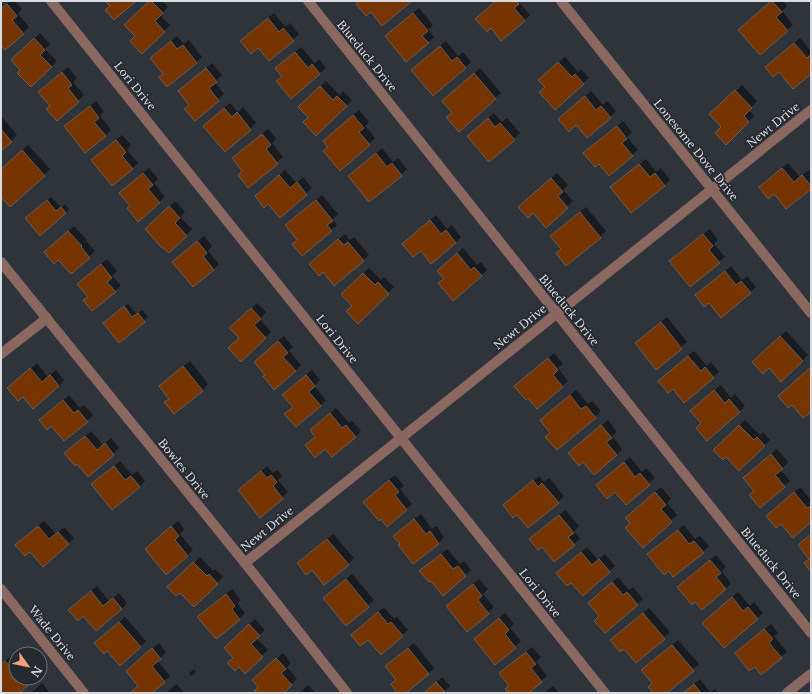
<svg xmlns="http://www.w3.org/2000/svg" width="812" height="694" viewBox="0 0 812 694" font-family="'Libre Baskerville',serif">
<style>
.shadow{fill:#0007}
.building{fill:#763401;stroke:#665e59}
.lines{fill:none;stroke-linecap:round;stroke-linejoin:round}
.minor{stroke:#8b6761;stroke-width:10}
.labels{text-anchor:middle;stroke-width:3.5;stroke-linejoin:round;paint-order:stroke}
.street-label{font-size:11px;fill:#d8dbdf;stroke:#252a30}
</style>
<rect width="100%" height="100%" fill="#2f343a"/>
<!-- shadow -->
<g class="shadow">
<polygon points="10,1 15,1 22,9 18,14 29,27 23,33 1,44 1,9"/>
<polygon points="150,1 162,1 168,7 160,15 170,25 142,53 136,36"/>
<polygon points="497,1 520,1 519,2 530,15 524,20"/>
<polygon points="772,1 783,1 787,6 782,11 793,25 760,54"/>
<polygon points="419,8 433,25 428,30 434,37 428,43 386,36"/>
<polygon points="274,13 285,27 290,23 299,34 293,40 258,47 241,41 247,35"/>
<polygon points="40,33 50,44 45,49 57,61 31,86 21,70 12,60"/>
<polygon points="177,36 184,44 189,40 202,57 197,62 167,86 157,52"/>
<polygon points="800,38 811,51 811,73 772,61"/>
<polygon points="446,41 458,56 463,52 471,62 465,68 418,65"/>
<polygon points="301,47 315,63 319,59 326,68 291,98 278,81 282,76 276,68"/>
<polygon points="565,57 578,72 581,69 589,78 583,83 546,86 546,74"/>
<polygon points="212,63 222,75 215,82 224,94 195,120 190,104 179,91"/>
<polygon points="68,67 77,78 73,82 84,95 57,120 51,105 45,86"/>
<polygon points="480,68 501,93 459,130 453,112 449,95"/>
<polygon points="326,81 340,95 343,91 352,100 316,135 309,117 299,107"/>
<polygon points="742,85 757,101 749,110 754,116 726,143 723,127 711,114"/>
<polygon points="591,91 603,105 607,101 616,111 610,117 576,124 565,114"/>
<polygon points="96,101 104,112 100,116 111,130 105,136 71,121"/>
<polygon points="230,103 238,112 243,107 256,123 226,151 210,120"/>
<polygon points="359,110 369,122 365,126 375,138 369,144 329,146 330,135"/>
<polygon points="494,113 502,122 507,118 520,133 489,160 474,130"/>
<polygon points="1,116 17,135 1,150"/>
<polygon points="623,121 632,132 627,137 638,150 632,155 590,148"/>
<polygon points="268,129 276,139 272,143 283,157 248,187 239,153"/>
<polygon points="122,135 131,145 127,150 138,163 132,169 98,154"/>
<polygon points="28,145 50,169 10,206 1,196 1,170"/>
<polygon points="382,148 393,162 398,158 407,169 401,175 369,201 355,170"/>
<polygon points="646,159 656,172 661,168 670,180 664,186 612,187 618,181"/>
<polygon points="788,163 800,177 809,170 811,173 811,188 774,193 766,181"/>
<polygon points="149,168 158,179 154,183 165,197 159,202 131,205 126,187"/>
<polygon points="285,170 296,183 303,177 312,188 280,217 262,191"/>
<polygon points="557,173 568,185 563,190 573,201 546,226 526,201"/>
<polygon points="322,195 338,214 333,219 337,225 331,230 293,244 298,239 292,220"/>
<polygon points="51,197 61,208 65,204 69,209 66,213 30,215"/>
<polygon points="175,201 185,212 180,217 192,229 169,252 146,229"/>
<polygon points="586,207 606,231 600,237 557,253 561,248 551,236 557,230"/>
<polygon points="436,215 447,229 452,225 461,237 456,242 421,250 403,244"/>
<polygon points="74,226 87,240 86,241 95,251 71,273 51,246"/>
<polygon points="710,229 718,240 714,244 725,257 719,262 676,255"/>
<polygon points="345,234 350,240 354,237 369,255 335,284 323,271 310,264"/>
<polygon points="204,236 212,246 208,251 219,264 213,270 179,256"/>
<polygon points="463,248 477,265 481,262 487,270 454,300 440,283 445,278 444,265"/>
<polygon points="107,259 117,271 112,276 121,285 115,291 84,300 89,296 78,284"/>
<polygon points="731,266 742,280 747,276 756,287 721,316 702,290"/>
<polygon points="369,268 381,280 384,277 394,287 358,322 353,306 342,294"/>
<polygon points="257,303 266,312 260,319 271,332 241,360 240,338 236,322"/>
<polygon points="128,304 137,314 142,310 148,317 119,341 108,319"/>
<polygon points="667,317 687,342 657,368 642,338"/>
<polygon points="786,331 808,355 802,361 759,356"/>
<polygon points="284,336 293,347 289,351 301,365 295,371 266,374 261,356"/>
<polygon points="694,351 707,366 711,362 719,372 713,377 665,376"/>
<polygon points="554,353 563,364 558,368 568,381 537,408 528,397 515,386"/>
<polygon points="190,361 208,384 203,390 174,413 170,398 160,386"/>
<polygon points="37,363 48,377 56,370 64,380 59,386 14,383"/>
<polygon points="312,370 320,380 314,386 326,400 320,406 294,407 289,389"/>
<polygon points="721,385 731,398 735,394 745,406 739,412 702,423 697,405"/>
<polygon points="576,390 588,404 592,401 601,411 595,417 551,433 547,415"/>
<polygon points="69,395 80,408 84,405 93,415 87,421 47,414"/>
<polygon points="336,408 349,423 352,421 361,431 355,437 325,448 312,440 316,436 317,425"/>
<polygon points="608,420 617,432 612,436 622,449 617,455 575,447"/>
<polygon points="745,420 760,435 763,432 770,440 739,470 726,455 714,450"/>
<polygon points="91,431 103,445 111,438 119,448 88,476 71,448"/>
<polygon points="777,449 788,462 781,470 790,481 784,486 750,472"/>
<polygon points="630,457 642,472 646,468 655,478 626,504 615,491 603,479"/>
<polygon points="120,461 132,475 137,471 145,481 140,486 112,509 98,479"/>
<polygon points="267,466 273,473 277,470 282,476 278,480 288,492 260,516 245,485"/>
<polygon points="395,475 404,486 400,489 412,504 406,509 370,496"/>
<polygon points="539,476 544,482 549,478 564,496 558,502 517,513 510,500"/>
<polygon points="661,487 671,499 667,503 677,515 643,546 631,523 632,512"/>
<polygon points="800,487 811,500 811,521 781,523 773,510"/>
<polygon points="565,510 579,526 574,531 580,539 574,544 536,534"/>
<polygon points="421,514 432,529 436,526 444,537 439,543 414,563 401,544 400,530"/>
<polygon points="44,521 56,534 64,527 74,538 68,544 22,540"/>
<polygon points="178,521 184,529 180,534 193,550 166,574 152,543"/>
<polygon points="684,525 695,539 700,536 709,546 703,552 654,549"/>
<polygon points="333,534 354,558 348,564 304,558"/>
<polygon points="587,547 598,560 605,554 615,566 583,594 563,568"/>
<polygon points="447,549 460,564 464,561 471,570 443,594 431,579 426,565"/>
<polygon points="716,555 726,567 721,571 731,583 726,589 684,581"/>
<polygon points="200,557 213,571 215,569 223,577 194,606 180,591 169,587"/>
<polygon points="352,574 374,600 346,625 330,592"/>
<polygon points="618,577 629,590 633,587 643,599 637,604 600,616 595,597"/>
<polygon points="479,579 488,589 483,594 494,607 468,630 447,606"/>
<polygon points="97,586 109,601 119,593 127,603 122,609 84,615 69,610"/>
<polygon points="232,589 241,600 237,603 245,613 239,619 204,611"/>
<polygon points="738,592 750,606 754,602 763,613 757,619 709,617"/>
<polygon points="384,607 394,619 397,617 408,630 402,635 358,629"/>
<polygon points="649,608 670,632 636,662 617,635"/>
<polygon points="505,613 514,624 510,628 521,641 495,664 475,639"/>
<polygon points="125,617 146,641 140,647 101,637"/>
<polygon points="255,619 265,630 256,638 268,650 245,672 234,658 225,648"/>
<polygon points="771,624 778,633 774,636 787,652 781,657 755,665 736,653"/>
<polygon points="678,640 699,664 666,693 654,693 653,683 648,665"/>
<polygon points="159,643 166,652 158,661 170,676 151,693 135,693 133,691 139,685 133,665"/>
<polygon points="414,643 434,668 428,674 404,693 399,693 397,679 386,666 392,660"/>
<polygon points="532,647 541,657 536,662 547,676 528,693 510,693 510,685 506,668"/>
<polygon points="283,653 291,663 287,667 297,679 282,693 258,693 259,687 259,674"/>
<polygon points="11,656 16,662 16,678 35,678 17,693 4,693 1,690 1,664"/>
<polygon points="194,669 196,672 191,676 189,673"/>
<polygon points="442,677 450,686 445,691 447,693 425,693"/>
<polygon points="700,679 710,692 715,689 718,693 684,693"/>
<polygon points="42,683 50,693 31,693"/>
<polygon points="177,684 184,693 165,693"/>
<polygon points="308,685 315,693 299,693"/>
<polygon points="553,686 559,693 544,693"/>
</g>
<!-- building -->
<g class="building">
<polygon points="105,1 136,1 114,20 105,10 110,6"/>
<polygon points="149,1 151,1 163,13 155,21 165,32 142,54 130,41 135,36 124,25"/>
<polygon points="360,1 412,1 382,26 371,12 366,16 356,4"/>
<polygon points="496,1 517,1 519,4 514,8 525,21 501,41 491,28 487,32 475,19"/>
<polygon points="771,1 772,1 782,12 776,17 788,31 760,55 738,30"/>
<polygon points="7,4 17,16 12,20 24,34 5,50 1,46 1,9"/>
<polygon points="413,13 428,31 422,36 429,43 406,62 385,36"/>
<polygon points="268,18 279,32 283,28 294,41 269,61 258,48 251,54 240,41"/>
<polygon points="34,38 45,50 40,55 52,67 31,87 17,73 20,70 11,60"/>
<polygon points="171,41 177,49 183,45 197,63 167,87 159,77 163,74 150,58"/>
<polygon points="794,43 807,58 811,54 811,74 793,89 779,72 773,77 765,67"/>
<polygon points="440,46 452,61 457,57 466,68 433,96 411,70"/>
<polygon points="295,52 308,68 312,64 320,74 291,99 276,81 282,77 275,68"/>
<polygon points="558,62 572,77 575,74 584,84 555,110 539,92 545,87 538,80"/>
<polygon points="206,68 217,82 209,88 219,101 195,121 184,109 189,105 178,91"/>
<polygon points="62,72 72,85 68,88 79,102 57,121 46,109 50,106 38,92"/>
<polygon points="474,73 496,99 459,132 446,117 452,113 442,101"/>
<polygon points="320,86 333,100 337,96 347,106 316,136 303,122 308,117 298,107"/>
<polygon points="735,90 752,108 744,116 749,122 726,145 715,133 721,127 709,114"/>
<polygon points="585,96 596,110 601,106 611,118 587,138 576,125 569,132 558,119"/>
<polygon points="90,106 99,118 94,122 106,136 85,153 64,126"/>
<polygon points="224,108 232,117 237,112 251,130 225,152 203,126"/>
<polygon points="353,115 364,128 359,132 370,145 340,171 323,151 328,147 323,141"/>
<polygon points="488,118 495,127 500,123 515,140 489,162 467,136"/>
<polygon points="617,126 627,139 622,143 633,156 609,176 599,164 595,167 583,153"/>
<polygon points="1,129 12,142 1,151"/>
<polygon points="262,134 271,145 266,149 278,164 248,188 238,175 242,171 232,158"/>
<polygon points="116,140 126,152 122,156 133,169 112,186 91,160"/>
<polygon points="22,150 45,176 10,207 1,197 1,169"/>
<polygon points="376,153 387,167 392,163 402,176 369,202 348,176"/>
<polygon points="639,164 650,177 655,173 665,186 631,213 610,187"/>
<polygon points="782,168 794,182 802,175 811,186 811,189 786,209 774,194 768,199 759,187"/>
<polygon points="143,173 153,185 148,189 160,203 138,222 127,208 130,206 119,193"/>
<polygon points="279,175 290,188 297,182 307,195 280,218 268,204 264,208 255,196"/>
<polygon points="551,178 563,192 558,196 568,208 546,228 533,213 528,218 518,207"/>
<polygon points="47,200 56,211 61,207 66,213 40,236 25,218"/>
<polygon points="316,200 333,221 327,225 332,231 302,256 292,244 297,240 285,225"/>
<polygon points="169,206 180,218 175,223 187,236 169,253 162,247 161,247 145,229"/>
<polygon points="580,212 601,238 566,266 556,253 561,249 550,236"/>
<polygon points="430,220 441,234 446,230 456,243 431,264 421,251 413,257 402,244"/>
<polygon points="68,231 82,246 81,247 90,258 71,274 58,260 54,264 44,252"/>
<polygon points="703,234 713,246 709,250 720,263 690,287 669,261"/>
<polygon points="338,239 344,245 348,242 364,261 334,286 323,272 319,276 309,264"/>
<polygon points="197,241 207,253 203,256 214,270 193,287 172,262"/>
<polygon points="457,253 471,270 474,267 482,276 453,301 438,283 444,279 437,271"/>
<polygon points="101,264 112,278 107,282 116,292 92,311 83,300 88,297 77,284"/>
<polygon points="725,271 736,285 741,281 751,293 721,318 709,303 704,307 695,295"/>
<polygon points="363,273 375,285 378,282 389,294 358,324 346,311 352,306 341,294"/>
<polygon points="124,306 132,317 138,313 145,322 119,343 103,323"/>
<polygon points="251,308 261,319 254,325 266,338 241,362 228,348 239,338 229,328"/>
<polygon points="661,322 682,349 656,370 635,343"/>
<polygon points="780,336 803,361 781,382 769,368 763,374 752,362"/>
<polygon points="278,341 288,353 283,357 296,371 274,390 263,376 265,375 254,362"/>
<polygon points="688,356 701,371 705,367 714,378 684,403 673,389 668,393 658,381"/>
<polygon points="548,358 558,370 553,375 563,387 537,409 528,398 526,400 514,386"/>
<polygon points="183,366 203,391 174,414 164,402 169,399 159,386"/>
<polygon points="30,368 42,382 50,375 59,386 33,409 23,397 18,401 7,388"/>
<polygon points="810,368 811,369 811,412 803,418 792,405 788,408 778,396"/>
<polygon points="306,375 315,386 309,392 321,406 296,427 284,414 293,407 282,395"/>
<polygon points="714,390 725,403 729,399 740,412 707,441 696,428 701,423 690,411"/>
<polygon points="570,395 581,409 586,406 596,418 557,450 545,437 550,433 540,420"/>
<polygon points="63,400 74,413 78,410 88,422 64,441 51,426 47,430 39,420"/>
<polygon points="330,413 342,428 346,425 356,437 332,457 325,449 315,458 305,445 315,437 310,430"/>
<polygon points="601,425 612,438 606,442 617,455 594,475 583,462 579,466 568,453"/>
<polygon points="739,425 754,440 757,437 765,446 739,471 726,457 723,460 713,450"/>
<polygon points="85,436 97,450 105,443 114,455 88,477 77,464 75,466 64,453"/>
<polygon points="771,454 783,469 775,475 785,487 760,508 749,495 754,491 743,478"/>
<polygon points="624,462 635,477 640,473 650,485 626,505 615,492 607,499 596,485"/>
<polygon points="114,466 125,480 131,476 140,487 112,510 91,484"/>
<polygon points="261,471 267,478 271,475 277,482 273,486 283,499 260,518 238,490"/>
<polygon points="389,480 399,492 395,495 407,510 387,527 381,519 379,521 363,502"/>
<polygon points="533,480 538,487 542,483 559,503 528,528 517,515 513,518 503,505"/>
<polygon points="655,492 666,505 661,509 672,522 643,548 625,528 630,523 625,518"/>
<polygon points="794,492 807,508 811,506 811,522 793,538 781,524 776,528 766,516"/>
<polygon points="559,515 574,533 568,537 575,545 554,562 542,547 538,550 529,539"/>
<polygon points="414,519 426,534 430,531 439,544 413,564 398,545 400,544 393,536"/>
<polygon points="38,526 49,539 58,532 69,544 43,567 30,552 25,556 15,545"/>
<polygon points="171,526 179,536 175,540 188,556 166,575 145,549"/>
<polygon points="678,530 689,544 694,541 704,553 673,577 669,571 664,575 647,554"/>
<polygon points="811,534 811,572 804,563 809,559 798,545"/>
<polygon points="327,539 349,565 324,585 312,570 306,575 297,563"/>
<polygon points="581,552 592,565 599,559 610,572 583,596 571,583 567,586 556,573"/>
<polygon points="441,554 453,569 458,566 466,576 443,596 431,581 429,582 419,571"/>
<polygon points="710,560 721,573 716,577 726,589 702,610 695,602 692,605 677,587"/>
<polygon points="193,562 207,576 209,574 218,584 194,607 180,593 176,596 167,587"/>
<polygon points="346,579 369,607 346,626 323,598"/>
<polygon points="612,582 623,595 627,592 638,605 605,633 594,621 599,616 588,603"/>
<polygon points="473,584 482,596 478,600 489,614 467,632 446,606"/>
<polygon points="91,591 103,606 113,598 122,609 96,631 83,616 78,621 68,610"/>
<polygon points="226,594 235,606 232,609 240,620 216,639 197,617"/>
<polygon points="732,597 743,611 748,607 758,619 724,648 702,623"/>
<polygon points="378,612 388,624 391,622 403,636 381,655 368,640 360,646 351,635"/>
<polygon points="643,613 665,639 636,663 624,649 620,652 610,640"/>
<polygon points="499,618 509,630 505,634 516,648 495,665 474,639"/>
<polygon points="119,622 141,647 120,666 107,651 104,654 94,643"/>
<polygon points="249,624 260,636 251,644 263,657 245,674 239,667 235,671 227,663 233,658 224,648"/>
<polygon points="764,629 773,639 769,643 782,658 761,675 755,667 749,671 735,653"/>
<polygon points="672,645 694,671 667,693 653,693 648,687 652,683 641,670"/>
<polygon points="152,648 161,659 152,666 165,682 152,693 133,693 132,691 138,686 126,671"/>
<polygon points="408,648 429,674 406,693 397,693 391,684 396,680 385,666"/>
<polygon points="526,652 536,664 531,668 542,682 529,693 509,693 505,689 509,686 499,673"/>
<polygon points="276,658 286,669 281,673 292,685 284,693 256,693 254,691 258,687 252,680"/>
<polygon points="5,661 16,674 16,678 29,678 32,682 19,693 2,693 1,691 1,664"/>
<polygon points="436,682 445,692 443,693 424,693"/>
<polygon points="694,684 701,693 683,693"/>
</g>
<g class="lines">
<!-- minor -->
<g class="minor">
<polyline points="51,1 605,693"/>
<polyline points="308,1 811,633"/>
<polyline points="561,1 811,313"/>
<polyline points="1,262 245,563 347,693"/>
<polyline points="1,354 47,318"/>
<polyline points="245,563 811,110"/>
<polyline points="1,589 84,693"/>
<polyline points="787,693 811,674"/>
</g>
</g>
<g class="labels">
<!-- street labels -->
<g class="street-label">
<text transform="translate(367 56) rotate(51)" y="4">Blueduck Drive</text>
<text transform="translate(135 86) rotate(51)" y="4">Lori Drive</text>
<text transform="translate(773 125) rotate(-39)" y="4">Newt Drive</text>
<text transform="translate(696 150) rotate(51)" y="4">Lonesome Dove Drive</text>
<text transform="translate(569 310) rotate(51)" y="4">Blueduck Drive</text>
<text transform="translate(520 327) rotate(-39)" y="4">Newt Drive</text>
<text transform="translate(337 339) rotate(51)" y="4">Lori Drive</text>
<text transform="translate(184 469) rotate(51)" y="4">Bowles Drive</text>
<text transform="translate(267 529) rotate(-39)" y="4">Newt Drive</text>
<text transform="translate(771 563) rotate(51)" y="4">Blueduck Drive</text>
<text transform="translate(540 593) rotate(51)" y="4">Lori Drive</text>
<text transform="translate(52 633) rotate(51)" y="4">Wade Drive</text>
</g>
</g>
<!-- border -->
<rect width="812" height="694" fill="none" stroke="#d8dbdf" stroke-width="4"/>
<!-- north arrow -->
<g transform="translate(28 666) rotate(123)"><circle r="19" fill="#252a30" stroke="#6d7176"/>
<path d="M0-3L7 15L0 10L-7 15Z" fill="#f1a17d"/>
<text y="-6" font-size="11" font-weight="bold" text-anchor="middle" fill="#d8dbdf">N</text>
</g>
</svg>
